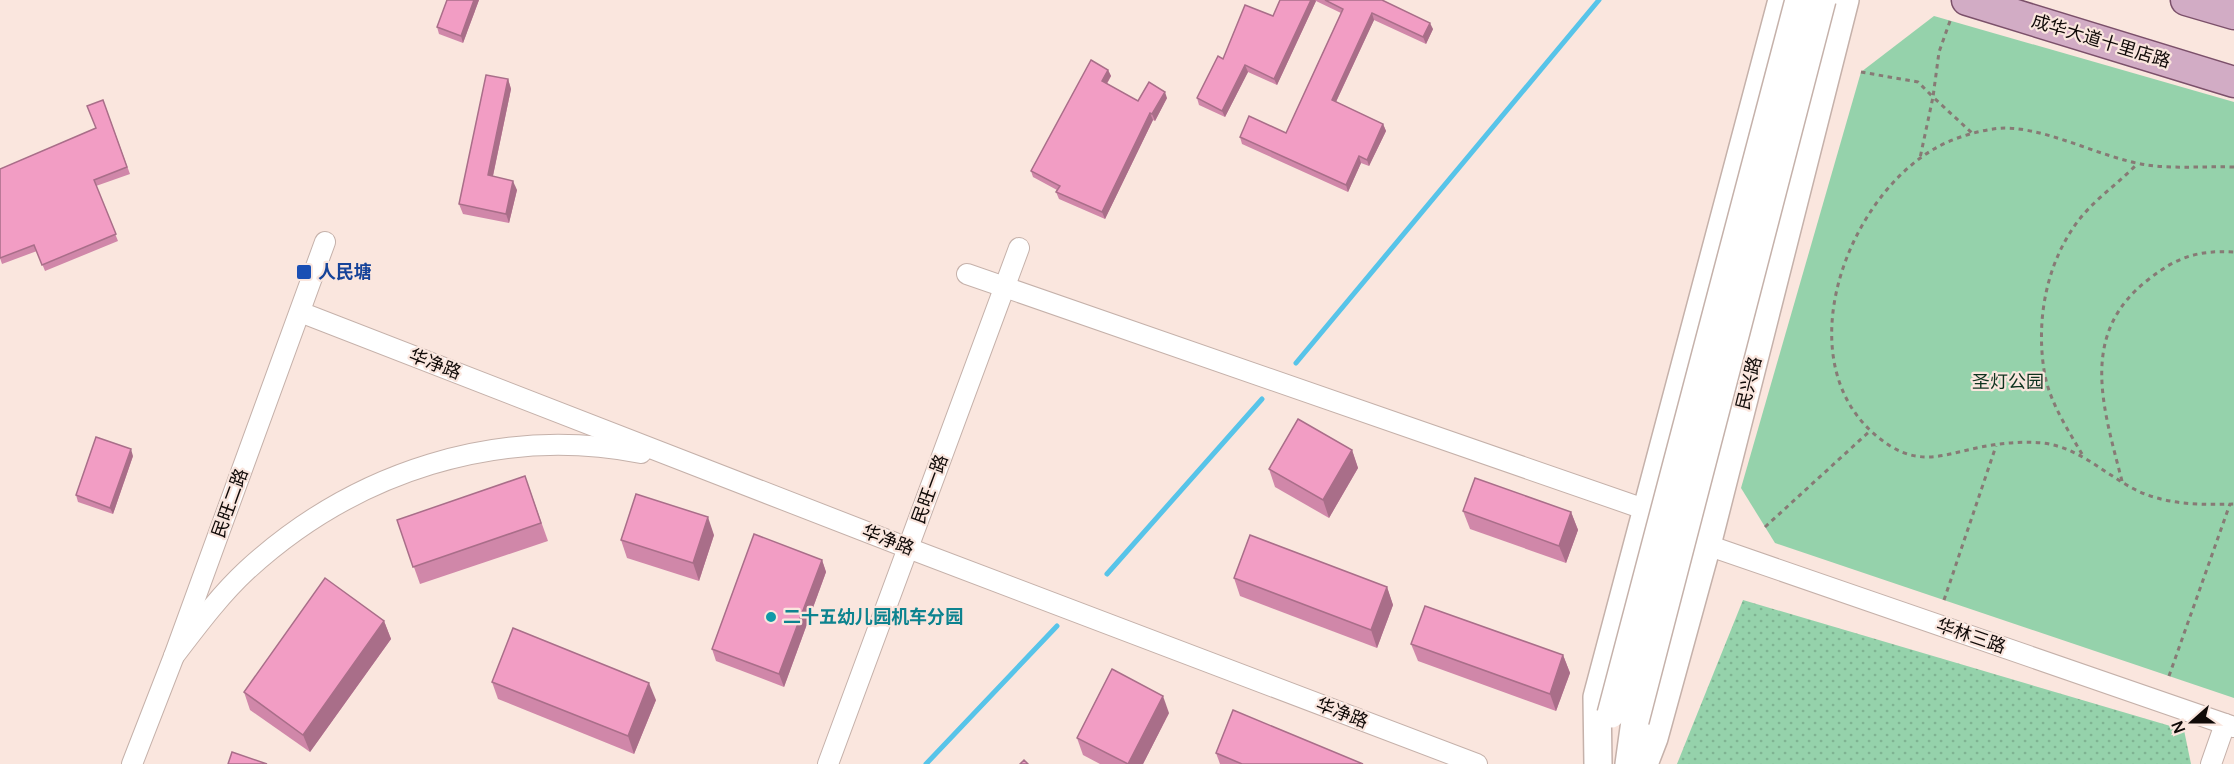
<svg xmlns="http://www.w3.org/2000/svg" width="2234" height="764" viewBox="0 0 2234 764" font-family="Manrope,'Noto Sans SC',sans-serif">
<style>
.grass{fill:url(#grass-dots)}
.park{fill:#95d2ab}
.lines{fill:none;stroke-linecap:round;stroke-linejoin:round}
.stream{stroke:#57c4e9;stroke-width:5}
.minor-casing{stroke:#c5b1aa;stroke-width:22}
.secondary-casing{stroke:#c5b1aa;stroke-width:30}
.primary-casing{stroke:#7b506a;stroke-width:33}
.path{stroke:#877a75;stroke-width:3;stroke-dasharray:4.5 4.5;stroke-linecap:butt}
.minor{stroke:#fff;stroke-width:20}
.secondary{stroke:#fff;stroke-width:27}
.primary{stroke:#d2acc5;stroke-width:30}
.secondary-bridge-casing{stroke:#c5b1aa;stroke-width:30;stroke-linecap:butt}
.secondary-bridge{stroke:#fff;stroke-width:27}
.wall{fill:#d087a9}
.shaded-wall{fill:#a96e89}
.building{fill:#f29dc4;stroke:#a96e89;stroke-width:1.5}
.transit-dot{fill:#1a4fb4;stroke:#fae6de;stroke-width:2}
.culture-dot{fill:#0f9aa8;stroke:#fae6de;stroke-width:2}
.labels{text-anchor:middle;stroke-width:4.5;stroke-linejoin:round;paint-order:stroke}
.street-label{font-size:18px;fill:#100a08;stroke:#fae6de}
.transit-label{font-size:18px;font-weight:bold;fill:#164399;stroke:#fae6de;text-anchor:start}
.park-label{font-size:18px;fill:#0d321e;stroke:#fae6de}
.culture-label{font-size:18px;font-weight:bold;fill:#0d838f;stroke:#fae6de;text-anchor:start}
</style>
<defs>
<pattern id="grass-dots" width="8" height="8" patternUnits="userSpaceOnUse" patternTransform="scale(1.5)"><rect width="8" height="8" fill="#95d2ab"/><path d="M2 2h.1M6 6h.1" fill="none" stroke="#7fb392" stroke-width="1.8" stroke-linecap="round"/></pattern>
</defs>
<rect width="100%" height="100%" fill="#fae6de"/>
<!-- grass -->
<polygon class="grass" points="1743,600 2184,730 2191,764 1677,764"/>
<!-- park -->
<polygon class="park" points="1934,16 2234,102 2234,698 1775,543 1741,488 1861,72"/>
<g class="lines">
<!-- stream -->
<g class="stream">
<polyline points="1296,363 1599,0"/>
<polyline points="1107,574 1262,399"/>
<polyline points="926,764 1057,626"/>
</g>
<defs>
<g id="minor">
<polyline points="967,274 1647,510"/>
<polyline points="300,312 908,548 1477,764"/>
<polyline points="1707,545 2234,727"/>
<path d="M174 656C197 626 220 595 247 570 354 472 498 425 641 453"/>
<polyline points="132,764 174,656 325,242"/>
<polyline points="828,764 1019,248"/>
<polyline points="2211,764 2225,724"/>
</g>
<g id="secondary">
<polyline points="1598,764 1597,697 1782,0"/>
<polyline points="1629,764 1635,721"/>
<polyline points="1644,764 1654,738 1707,545 1845,0"/>
</g>
<g id="primary">
<polyline points="1967,0 2234,82"/>
<polyline points="2186,0 2234,14"/>
</g>
</defs>
<!-- minor casing -->
<use href="#minor" class="minor-casing"/>
<!-- secondary casing -->
<use href="#secondary" class="secondary-casing"/>
<!-- primary casing -->
<use href="#primary" class="primary-casing"/>
<!-- path -->
<g class="path">
<polyline points="1950,21 1939,52 1933,97 1972,133"/>
<polyline points="1861,72 1918,82 1933,97 1920,158"/>
<path d="M2234 167C2205 166 2175 169 2147 165 2099 158 2038 122 1993 129 1973 132 1951 139 1934 149 1840 204 1781 379 1892 447 1923 466 1950 453 1981 447 2001 443 2022 441 2043 443 2081 448 2105 475 2138 491 2168 505 2202 505 2234 504"/>
<path d="M2082 454C2068 430 2051 404 2045 376 2035 321 2046 260 2082 216 2099 196 2120 182 2138 163"/>
<path d="M2122 481C2103 407 2078 333 2149 279 2177 257 2198 250 2234 252"/>
<polyline points="1765,527 1871,430"/>
<polyline points="1944,600 1996,446"/>
<polyline points="2169,676 2230,504"/>
</g>
<!-- minor -->
<use href="#minor" class="minor"/>
<!-- secondary -->
<use href="#secondary" class="secondary"/>
<!-- primary -->
<use href="#primary" class="primary"/>
<defs>
<g id="secondary-bridge">
<polyline points="1611,714 1799,0"/>
<polyline points="1635,721 1822,0"/>
</g>
</defs>
<!-- secondary-bridge casing -->
<use href="#secondary-bridge" class="secondary-bridge-casing"/>
<!-- secondary-bridge -->
<use href="#secondary-bridge" class="secondary-bridge"/>
</g>
<!-- wall -->
<g class="wall">
<polygon points="447,0 479,0 463,43 439,34 437,27"/>
<polygon points="1280,0 1382,0 1433,29 1426,44 1374,20 1336,102 1383,124 1386,131 1369,166 1361,163 1348,192 1242,144 1240,137 1286,133 1341,13 1316,1 1277,85 1248,72 1225,117 1199,105 1197,98 1223,59 1273,16"/>
<polygon points="1108,70 1111,76 1107,84 1138,101 1167,98 1155,121 1153,120 1105,219 1059,199 1056,192 1057,190 1033,177 1031,171"/>
<polygon points="508,79 511,89 493,176 517,190 509,223 463,214 459,204"/>
<polygon points="103,100 130,174 96,186 118,241 45,271 37,251 2,264 0,258 0,169 96,128"/>
<polygon points="1352,450 1358,468 1329,518 1275,487 1269,469"/>
<polygon points="133,456 113,514 78,502 76,495"/>
<polygon points="525,476 548,541 420,584 397,520"/>
<polygon points="1463,511 1571,512 1578,530 1566,563 1470,529"/>
<polygon points="714,535 699,581 627,558 621,540"/>
<polygon points="822,560 826,572 784,687 716,661 712,649"/>
<polygon points="1234,578 1387,587 1393,605 1377,648 1240,596"/>
<polygon points="384,621 391,639 310,752 250,710 244,692"/>
<polygon points="1411,644 1563,655 1570,673 1556,711 1418,661"/>
<polygon points="492,682 656,700 634,754 498,699"/>
<polygon points="1169,713 1143,764 1100,764 1083,755 1077,738"/>
<polygon points="1216,753 1363,764 1220,764"/>
</g>
<!-- shaded-wall -->
<g class="shaded-wall">
<polygon points="474,0 479,0 463,43 461,36"/>
<polygon points="1311,0 1315,0 1316,1 1277,85 1274,79"/>
<polygon points="1372,13 1374,20 1334,106 1332,100"/>
<polygon points="1430,23 1433,29 1426,44 1423,37"/>
<polygon points="1245,65 1248,72 1225,117 1222,111"/>
<polygon points="1108,70 1111,76 1104,88 1102,81"/>
<polygon points="508,79 511,89 491,185 488,175"/>
<polygon points="1165,92 1167,98 1155,121 1152,114"/>
<polygon points="1150,113 1153,120 1105,219 1102,212"/>
<polygon points="1383,124 1386,131 1369,166 1367,160"/>
<polygon points="1359,156 1361,163 1348,192 1346,185"/>
<polygon points="513,181 517,190 509,223 506,214"/>
<polygon points="131,449 133,456 113,514 110,508"/>
<polygon points="1352,450 1358,468 1329,518 1323,500"/>
<polygon points="1571,512 1578,530 1566,563 1559,546"/>
<polygon points="708,517 714,535 699,581 693,563"/>
<polygon points="822,560 826,572 784,687 779,674"/>
<polygon points="1387,587 1393,605 1377,648 1371,630"/>
<polygon points="384,621 391,639 310,752 303,735"/>
<polygon points="1563,655 1570,673 1556,711 1550,694"/>
<polygon points="649,683 656,700 634,754 628,736"/>
<polygon points="1163,696 1169,713 1143,764 1128,764"/>
</g>
<!-- building -->
<g class="building">
<polygon points="447,0 474,0 461,36 437,27"/>
<polygon points="1280,0 1311,0 1274,79 1245,65 1222,111 1197,98 1218,56 1223,59 1245,5 1273,16"/>
<polygon points="1325,0 1382,0 1430,23 1423,37 1372,13 1332,100 1383,124 1367,160 1359,156 1346,185 1240,137 1249,116 1286,133 1343,9"/>
<polygon points="1091,60 1108,70 1102,81 1138,101 1149,82 1165,92 1152,114 1150,113 1102,212 1056,192 1060,186 1031,171"/>
<polygon points="486,75 508,79 488,175 513,181 506,214 459,204"/>
<polygon points="103,100 127,167 94,180 116,234 42,265 34,245 0,258 0,169 96,128 87,106"/>
<polygon points="1298,419 1352,450 1323,500 1269,469"/>
<polygon points="96,437 131,449 110,508 76,495"/>
<polygon points="525,476 541,523 413,567 397,520"/>
<polygon points="1475,478 1571,512 1559,546 1463,511"/>
<polygon points="636,494 708,517 693,563 621,540"/>
<polygon points="754,534 822,560 779,674 712,649"/>
<polygon points="1250,535 1387,587 1371,630 1234,578"/>
<polygon points="325,578 384,621 303,735 244,692"/>
<polygon points="1425,606 1563,655 1550,694 1411,644"/>
<polygon points="513,628 649,683 628,736 492,682"/>
<polygon points="1112,669 1163,696 1128,764 1077,738"/>
<polygon points="1233,710 1363,764 1242,764 1216,753"/>
<polygon points="232,752 267,764 228,764"/>
<polygon points="1024,760 1028,764 1020,764"/>
</g>
<!-- markers -->
<rect class="transit-dot" x="296" y="264" width="16" height="16" rx="3"/>
<circle class="culture-dot" cx="771" cy="617" r="6"/>
<g class="labels">
<!-- street labels -->
<g class="street-label">
<text transform="translate(2101 41) rotate(17)" y="6">成华大道十里店路</text>
<text transform="translate(435 364) rotate(21)" y="6">华净路</text>
<text transform="translate(1749 383) rotate(-76)" y="6">民兴路</text>
<text transform="translate(930 489) rotate(-70)" y="6">民旺一路</text>
<text transform="translate(230 503) rotate(-70)" y="6">民旺二路</text>
<text transform="translate(888 540) rotate(21)" y="6">华净路</text>
<text transform="translate(1971 636) rotate(19)" y="6">华林三路</text>
<text transform="translate(1342 713) rotate(21)" y="6">华净路</text>
</g>
<!-- transit labels -->
<g class="transit-label">
<text x="318" y="278">人民塘</text>
</g>
<!-- park labels -->
<g class="park-label">
<text x="2008" y="388">圣灯公园</text>
</g>
<!-- culture labels -->
<g class="culture-label">
<text x="783" y="623">二十五幼儿园机车分园</text>
</g>
</g>
<!-- north arrow -->
<g transform="translate(2192 722) rotate(249)" stroke="#fae6de" stroke-width="4.5" paint-order="stroke">
<path d="M0-4.5L10 22L0 15L-10 22Z" fill="#100a08"/>
<text y="-9" font-size="16" font-weight="bold" text-anchor="middle" fill="#100a08">N</text>
</g>
</svg>
